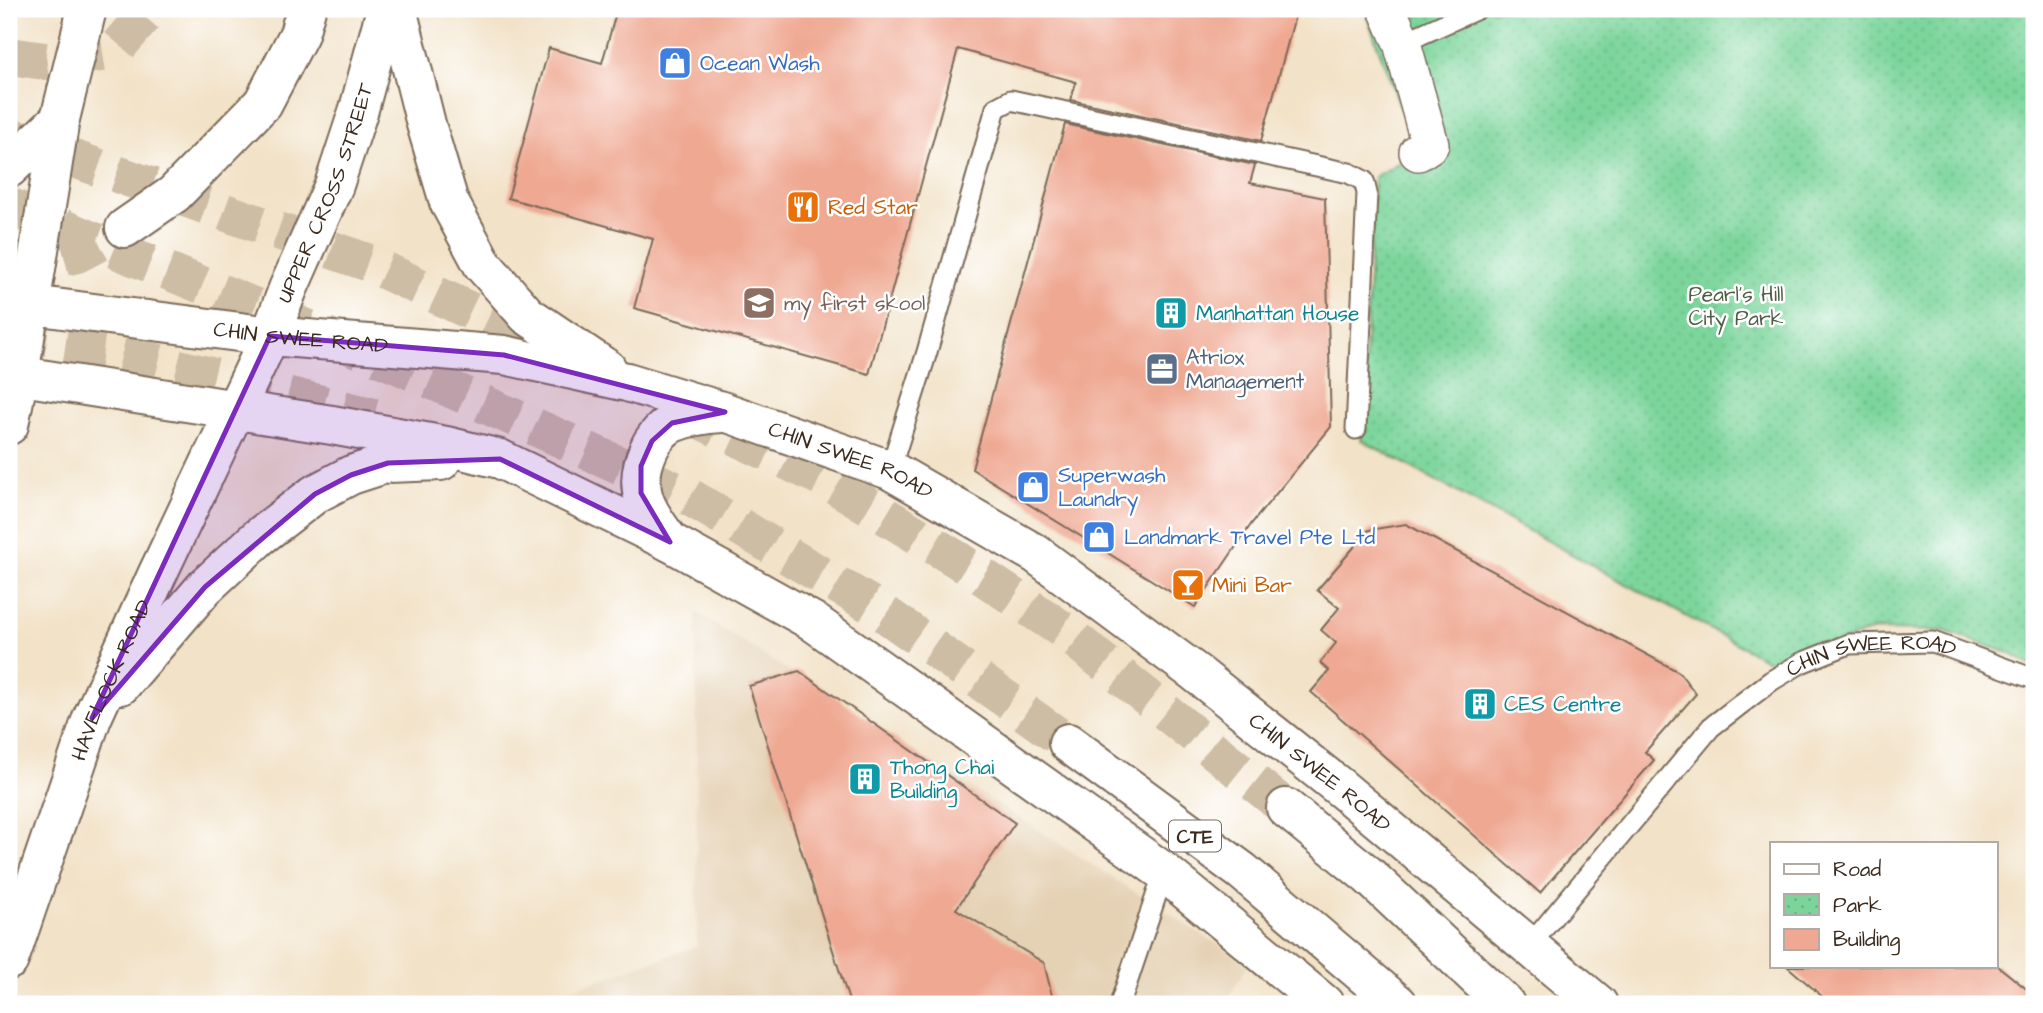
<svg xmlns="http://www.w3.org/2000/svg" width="2043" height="1013" viewBox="0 0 2043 1013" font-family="'Architects Daughter',sans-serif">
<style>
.built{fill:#e5d1b4}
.park{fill:url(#park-dots);stroke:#5b805c;stroke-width:2}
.building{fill:#efa892}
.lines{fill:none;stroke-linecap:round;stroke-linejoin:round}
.highway-tunnel{stroke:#cdbda5;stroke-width:38;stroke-dasharray:38 19;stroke-linecap:butt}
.lane-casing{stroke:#7b6a59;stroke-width:23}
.street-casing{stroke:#7b6a59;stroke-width:40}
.primary-casing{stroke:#7b6a59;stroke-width:42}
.highway-casing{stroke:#7b6a59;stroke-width:42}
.lane{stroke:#fff;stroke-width:19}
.street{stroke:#fff;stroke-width:37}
.primary{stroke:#fff;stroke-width:38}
.highway{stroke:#fff;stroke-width:38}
.marked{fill:#7b2cbf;fill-opacity:0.2;stroke:#7b2cbf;stroke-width:5;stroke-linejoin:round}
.labels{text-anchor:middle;stroke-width:5;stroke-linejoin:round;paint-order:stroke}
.shield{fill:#fff;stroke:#766a62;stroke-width:2}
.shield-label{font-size:19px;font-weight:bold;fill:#3b2a1e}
.shop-label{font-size:21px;fill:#366cbe;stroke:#fff;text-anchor:start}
.street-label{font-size:21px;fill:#3b2a1e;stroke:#fff}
.food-label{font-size:21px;fill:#c56008;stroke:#fff;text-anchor:start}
.park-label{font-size:21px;fill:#4e5d44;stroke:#fff}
.education-label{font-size:21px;fill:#785e54;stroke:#fff;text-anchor:start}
.culture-label{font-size:21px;fill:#0d838f;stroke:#fff;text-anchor:start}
.service-label{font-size:21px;fill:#4e5e75;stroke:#fff;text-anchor:start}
</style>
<defs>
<pattern id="park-dots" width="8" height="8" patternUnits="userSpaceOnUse" patternTransform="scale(1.75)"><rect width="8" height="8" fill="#7bd59b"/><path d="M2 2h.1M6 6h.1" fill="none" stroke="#6bb785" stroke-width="1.8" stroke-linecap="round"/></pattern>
</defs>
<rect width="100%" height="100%" fill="#fff"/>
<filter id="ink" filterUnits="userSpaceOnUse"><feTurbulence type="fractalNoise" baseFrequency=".0143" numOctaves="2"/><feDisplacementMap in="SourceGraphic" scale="14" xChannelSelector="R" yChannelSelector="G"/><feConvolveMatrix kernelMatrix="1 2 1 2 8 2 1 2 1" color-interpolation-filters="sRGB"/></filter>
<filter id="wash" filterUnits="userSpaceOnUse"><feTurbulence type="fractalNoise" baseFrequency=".00686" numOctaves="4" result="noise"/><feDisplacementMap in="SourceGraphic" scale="28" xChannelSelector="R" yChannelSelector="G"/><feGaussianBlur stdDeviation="1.57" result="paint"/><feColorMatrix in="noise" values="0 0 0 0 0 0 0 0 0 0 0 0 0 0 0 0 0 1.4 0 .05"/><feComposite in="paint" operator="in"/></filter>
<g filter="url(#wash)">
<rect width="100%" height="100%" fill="#f2e2c7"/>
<!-- built -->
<polygon class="built" points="696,612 1248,964 1225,1004 528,1004 697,946"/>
<!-- park -->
<polygon class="park" points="1364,9 2027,9 2034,25 2034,667 2009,653 1945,631 1874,630 1774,664 1361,440 1374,177 1417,152"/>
<g id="blocks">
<!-- building -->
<g class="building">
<polygon points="617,9 1297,9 1261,141 1071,100 1076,82 958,49 869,374 634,308 653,239 508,198 549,48 602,63"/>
<polygon points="1065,124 1255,165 1250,183 1325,198 1331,427 1252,523 1195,607 972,469"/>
<polygon points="1406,524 1679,672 1696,694 1645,752 1654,760 1540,893 1311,692 1329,671 1320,663 1336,643 1321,630 1339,608 1317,590 1369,530"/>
<polygon points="799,671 1015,823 956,909 1044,963 1054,1004 850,1004 749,686"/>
<polygon points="1787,966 1998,966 2034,995 2034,1004 1831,1004"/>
</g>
</g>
</g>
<g filter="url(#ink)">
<use href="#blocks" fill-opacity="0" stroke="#7b6a59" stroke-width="2"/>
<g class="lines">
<!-- highway-tunnel -->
<g class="highway-tunnel">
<polyline points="9,56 45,61 114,51 150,9"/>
<polyline points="9,136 369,263 572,359"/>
<polyline points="9,206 402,367 688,496 878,609 1068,743"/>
<polyline points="9,271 77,254 111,236"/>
<polyline points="9,337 119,353 374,417"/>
<polyline points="683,412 821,477 958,560 1063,630 1286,808"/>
</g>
<defs>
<g id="lane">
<polyline points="1402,43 1477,9"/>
<polyline points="890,470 927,352 996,108 1011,100 1349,173 1364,181 1367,193 1356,429"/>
<path id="s1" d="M1530 945 1711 727 1771 681 1801 663 1849 644 1933 642 2034 679"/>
<polyline points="1120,1004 1164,872"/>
</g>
<polyline id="street" points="1387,9 1402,43 1430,144 1418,152"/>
<g id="primary">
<polyline points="397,9 426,124 449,202 483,265 527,315 607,369"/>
<polyline points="9,168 60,119"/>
<path id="s2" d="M9 302 270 336 504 355 627 382 725 412 890 470 1036 554 1196 673 1342 789 1598 1004"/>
<polyline points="9,374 332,425 446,446 500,459 670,542 812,621 1164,872 1324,1004"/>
<polyline points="9,425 19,375 60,119 87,9"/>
<path d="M670 542C646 511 631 488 649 449 653 439 664 426 675 422 690 416 706 414 722 413"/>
<polyline points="121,685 205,587 259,537 315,494 351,475 388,463 441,461"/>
<path id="s3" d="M9 960 92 718 157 575 270 336 288 289 334 185 359 109 386 9"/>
</g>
<g id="highway">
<polyline points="125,228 174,194 263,103 299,34 306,9"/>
<polyline points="1068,743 1242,871 1398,1004"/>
<polyline points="1286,808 1369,876 1505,1004"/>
</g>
</defs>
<!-- lane casing -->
<use href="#lane" class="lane-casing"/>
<!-- street casing -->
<use href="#street" class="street-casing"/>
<!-- primary casing -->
<use href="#primary" class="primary-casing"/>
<!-- highway casing -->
<use href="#highway" class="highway-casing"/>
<!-- lane -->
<use href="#lane" class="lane"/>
<!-- street -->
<use href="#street" class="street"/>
<!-- primary -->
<use href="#primary" class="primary"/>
<!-- highway -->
<use href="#highway" class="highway"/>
</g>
</g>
<!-- marked area -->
<path class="marked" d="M270 336 504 355 725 412 672 423 652 441 641 466V493L670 542 500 459 388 463 351 475 315 494 205 587 92 718Z"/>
<!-- icons -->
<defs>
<symbol id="shop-square" viewBox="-11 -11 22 22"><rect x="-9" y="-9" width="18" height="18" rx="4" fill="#3f7fe0" stroke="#fff"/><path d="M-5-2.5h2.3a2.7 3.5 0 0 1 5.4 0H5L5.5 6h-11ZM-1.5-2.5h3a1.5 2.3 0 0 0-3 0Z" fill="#fff"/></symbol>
<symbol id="restaurant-square" viewBox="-11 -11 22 22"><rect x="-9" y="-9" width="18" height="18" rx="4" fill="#e8710a" stroke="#fff"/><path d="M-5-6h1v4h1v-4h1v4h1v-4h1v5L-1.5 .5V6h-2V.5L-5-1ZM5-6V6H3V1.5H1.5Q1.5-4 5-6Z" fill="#fff"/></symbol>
<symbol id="school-square" viewBox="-11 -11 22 22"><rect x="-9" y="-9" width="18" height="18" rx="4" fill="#8d6e63" stroke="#fff"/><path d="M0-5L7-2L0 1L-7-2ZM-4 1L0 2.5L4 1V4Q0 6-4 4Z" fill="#fff"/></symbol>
<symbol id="building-square" viewBox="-11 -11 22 22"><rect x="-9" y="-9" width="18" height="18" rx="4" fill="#0f9aa8" stroke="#fff"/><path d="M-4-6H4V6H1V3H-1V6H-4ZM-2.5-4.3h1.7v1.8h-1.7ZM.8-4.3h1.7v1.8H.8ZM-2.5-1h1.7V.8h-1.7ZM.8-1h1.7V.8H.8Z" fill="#fff"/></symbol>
<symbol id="office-square" viewBox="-11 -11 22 22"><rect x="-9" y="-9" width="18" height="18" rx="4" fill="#5c6f8a" stroke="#fff"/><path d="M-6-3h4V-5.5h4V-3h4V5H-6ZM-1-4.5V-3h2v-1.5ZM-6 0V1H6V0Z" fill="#fff"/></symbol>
<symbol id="bar-square" viewBox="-11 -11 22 22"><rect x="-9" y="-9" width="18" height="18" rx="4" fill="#e8710a" stroke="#fff"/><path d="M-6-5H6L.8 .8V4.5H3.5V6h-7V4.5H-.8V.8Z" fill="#fff"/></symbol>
</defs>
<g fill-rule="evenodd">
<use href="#shop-square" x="656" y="44" width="38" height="38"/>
<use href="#restaurant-square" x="784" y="188" width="38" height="38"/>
<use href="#school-square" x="740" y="284" width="38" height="38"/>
<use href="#building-square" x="1152" y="294" width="38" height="38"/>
<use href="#office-square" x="1143" y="350" width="38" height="38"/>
<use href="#shop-square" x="1014" y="468" width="38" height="38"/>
<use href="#shop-square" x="1080" y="518" width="38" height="38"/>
<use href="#bar-square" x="1169" y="566" width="38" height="38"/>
<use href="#building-square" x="1461" y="685" width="38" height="38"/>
<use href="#building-square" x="846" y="760" width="38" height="38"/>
</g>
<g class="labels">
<!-- shield labels -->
<rect class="shield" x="1169" y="820.5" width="52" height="31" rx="5"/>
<g class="shield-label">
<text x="1195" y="843">CTE</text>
</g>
<!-- shop labels -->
<g class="shop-label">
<text x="700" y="70">Ocean Wash</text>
<text x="1058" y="482">Superwash<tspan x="1058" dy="24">Laundry</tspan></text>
<text x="1124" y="544">Landmark Travel Pte Ltd</text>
</g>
<!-- street labels -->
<g class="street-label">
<text dy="7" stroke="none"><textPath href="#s3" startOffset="831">UPPER CROSS STREET</textPath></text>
<text dy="7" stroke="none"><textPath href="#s2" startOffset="294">CHIN SWEE ROAD</textPath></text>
<text dy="7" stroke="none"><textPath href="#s2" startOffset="861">CHIN SWEE ROAD</textPath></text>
<text dy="7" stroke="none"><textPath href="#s1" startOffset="466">CHIN SWEE ROAD</textPath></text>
<text dy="7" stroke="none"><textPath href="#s3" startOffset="298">HAVELOCK ROAD</textPath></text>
<text dy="7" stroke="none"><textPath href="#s2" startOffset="1428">CHIN SWEE ROAD</textPath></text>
</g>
<!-- food labels -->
<g class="food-label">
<text x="828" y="214">Red Star</text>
<text x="1212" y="592">Mini Bar</text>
</g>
<!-- park labels -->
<g class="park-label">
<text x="1736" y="301">Pearl's Hill<tspan x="1736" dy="24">City Park</tspan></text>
</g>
<!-- education labels -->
<g class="education-label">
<text x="784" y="310">my first skool</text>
</g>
<!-- culture labels -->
<g class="culture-label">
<text x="1196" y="320">Manhattan House</text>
<text x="1504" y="711">CES Centre</text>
<text x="890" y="774">Thong Chai<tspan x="890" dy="24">Building</tspan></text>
</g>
<!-- service labels -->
<g class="service-label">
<text x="1186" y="364">Atriox<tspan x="1186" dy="24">Management</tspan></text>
</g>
</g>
<!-- margin -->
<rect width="2043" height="1013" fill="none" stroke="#fff" stroke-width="35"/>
<!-- legend -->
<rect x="1770" y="842" width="228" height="126" fill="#ffffff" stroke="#b1aaa5" stroke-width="2"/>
<rect x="1784" y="864" width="35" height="10" fill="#ffffff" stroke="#b1aaa5" stroke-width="2"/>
<text x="1833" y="876" font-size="21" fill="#3b2a1e">Road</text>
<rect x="1784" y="894" width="35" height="21" fill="url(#park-dots)" stroke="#b1aaa5" stroke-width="2"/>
<text x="1833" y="912" font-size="21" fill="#3b2a1e">Park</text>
<rect x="1784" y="929" width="35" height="21" fill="#efa892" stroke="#b1aaa5" stroke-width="2"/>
<text x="1833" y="946" font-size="21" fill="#3b2a1e">Building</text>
</svg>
